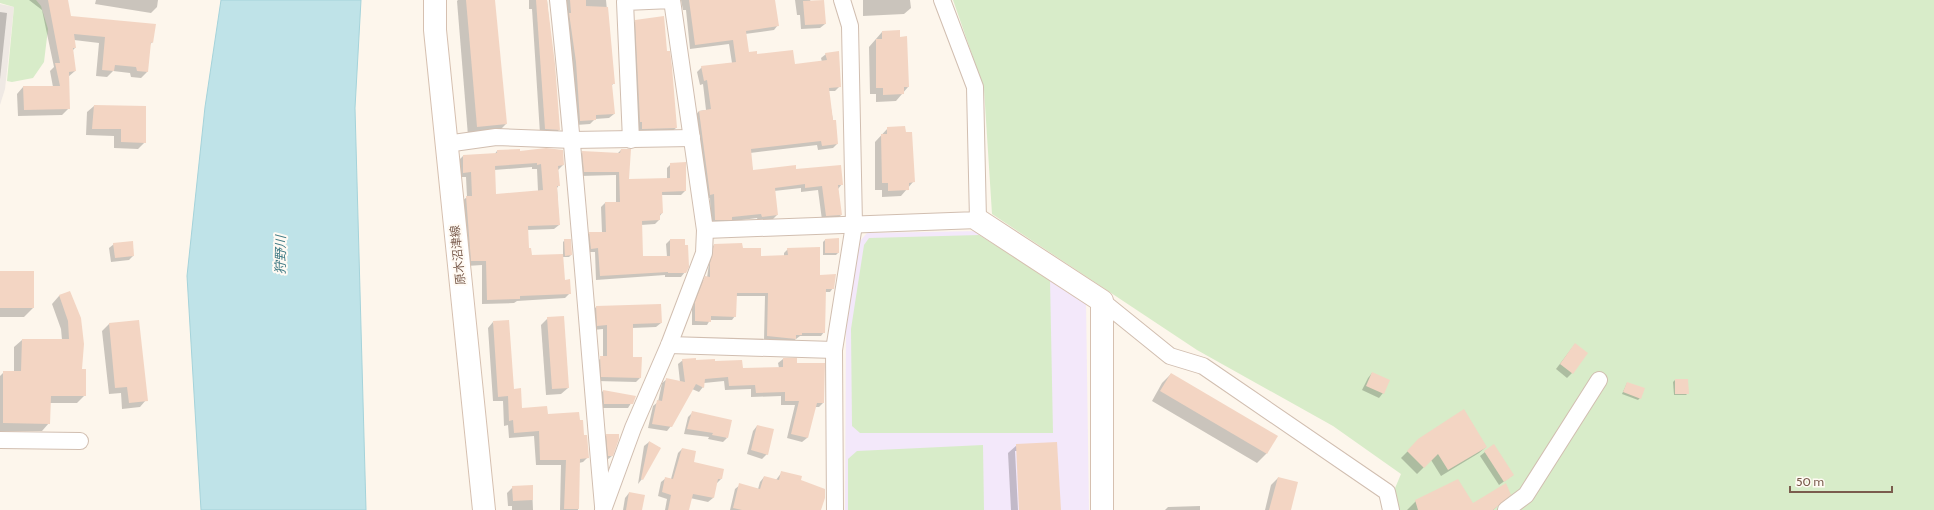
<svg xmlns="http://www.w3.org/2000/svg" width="1934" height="510" viewBox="0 0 1934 510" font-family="Cabin,'Noto Sans JP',sans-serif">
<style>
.industrial{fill:#efe9e4}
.education{fill:#f3e8fa}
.green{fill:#d8ecc9}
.water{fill:#bfe3e8;stroke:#a5d3da}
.shadow{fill:#0003;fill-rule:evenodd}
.building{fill:#f3d5c3;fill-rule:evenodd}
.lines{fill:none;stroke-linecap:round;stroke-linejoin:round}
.street-casing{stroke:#d1beb0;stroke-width:18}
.secondary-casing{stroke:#d6c0b0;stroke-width:24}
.street{stroke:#fff;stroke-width:16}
.secondary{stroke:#fff;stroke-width:22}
.labels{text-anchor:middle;stroke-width:4;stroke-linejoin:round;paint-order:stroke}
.street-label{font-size:12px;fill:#7a5c4d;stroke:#fffaf3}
.water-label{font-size:13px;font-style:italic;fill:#437c86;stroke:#fffaf3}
</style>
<rect width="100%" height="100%" fill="#fdf6ec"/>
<!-- industrial -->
<polygon class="industrial" points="0,4 14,7 5,89 0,105"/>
<!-- education -->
<polygon class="education" points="979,231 1086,301 1089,510 845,510 846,329 860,241 867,233"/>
<!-- green -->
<g class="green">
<polygon points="0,0 36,0 41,6 48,29 44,62 33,78 12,82 7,81 14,7 0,3"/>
<polygon points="953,0 1934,0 1934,510 1394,510 1393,493 1401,474 1333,426 1197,350 992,214 984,89"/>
<polygon points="979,235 1050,279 1053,433 860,433 852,426 851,329 864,245 869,238"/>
<polygon points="983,445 984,510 848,510 848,459 857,451"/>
</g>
<!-- water -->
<polygon class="water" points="221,0 361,0 355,108 366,510 201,510 187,276 205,107"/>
<!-- shadow -->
<g class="shadow">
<polygon points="29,0 65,0 70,17 152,42 150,45 147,72 141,78 131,77 130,73 113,71 107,77 96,76 99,43 74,40 75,48 72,51 75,71 68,77 69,108 62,115 18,116 17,94 23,87 53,87 50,71 54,67 42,10"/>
<polygon points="96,0 158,0 157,7 151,13 95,4"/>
<polygon points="458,0 494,0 506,124 497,133 468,136 457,1"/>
<polygon points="529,0 547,0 559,130 554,134 540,134 532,9 529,9"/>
<polygon points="565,0 606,0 614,83 611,86 614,114 609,118 595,119 590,124 576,125"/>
<polygon points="681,0 774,0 778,25 774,30 745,34 748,53 794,65 822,62 821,58 826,54 840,86 835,91 828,91 837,144 833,148 818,150 817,145 750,153 753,172 795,170 842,184 838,189 841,215 837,219 822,220 818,190 801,192 801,188 774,191 777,215 773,219 758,221 757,218 711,224 710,198 705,199 695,116 699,111 706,110 703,84 700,85 697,72 702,67 732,63 729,44 690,49 686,10 683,10"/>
<polygon points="795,0 810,0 825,24 820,28 801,29 800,15 797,15"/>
<polygon points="863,0 910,0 911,8 904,14 863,16"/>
<polygon points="0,12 7,13 0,79"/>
<polygon points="636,21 666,52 676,128 671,132 638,133 631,25"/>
<polygon points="882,32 908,87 896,101 876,102 876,94 870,94 869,47"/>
<polygon points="94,106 145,142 138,149 114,148 114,136 86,135 87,112"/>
<polygon points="888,128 913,182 901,196 882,197 882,190 875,190 875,142"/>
<polygon points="621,150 628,180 667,179 667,168 671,164 685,191 681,195 661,195 662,213 659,217 659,220 655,224 641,225 642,257 667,257 666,244 670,240 685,272 681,277 665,277 665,275 596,280 595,252 587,252 586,237 590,233 602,233 601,207 605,203 616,203 616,175 580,176 579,156 583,152 617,154"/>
<path d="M497 151 519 152 563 165 558 170 559 185 557 188 559 225 554 229 527 230 528 249 531 256 563 255V242L565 240 571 255 569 257H562L564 281 570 293 565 298 517 301 514 303 482 304V265L467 266 461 202 467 197 466 177H459L458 161 463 156 494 155ZM532 167V169H537L538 191 495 196 494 170Z"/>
<polygon points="825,240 838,253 836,255 823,255 823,242"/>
<polygon points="114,244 133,256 129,260 111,262 109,248"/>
<polygon points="714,245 742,249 760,257 784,256 784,253 788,249 833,288 830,292 825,292 824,332 821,336 800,336 792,342 764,340 765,296 736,296 735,316 732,320 710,320 707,325 692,325 692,306 702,281 707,278 711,249"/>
<polygon points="0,272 33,308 24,317 0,317"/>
<polygon points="69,293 85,395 77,403 49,403 49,423 42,431 0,431 0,376 4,372 14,372 14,347 22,340 62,340 61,329 52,304 59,296"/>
<polygon points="660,305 661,323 656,327 632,328 632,358 640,378 636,382 597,381 596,362 603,357 603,329 593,330 592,312 596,307"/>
<polygon points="548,318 568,388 561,394 546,395 541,325"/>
<polygon points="138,321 146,400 140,407 122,409 121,393 109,394 102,331 109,324"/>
<polygon points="493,322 513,390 521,409 547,415 583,436 588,457 583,462 579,463 578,510 560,510 561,465 536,465 534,436 509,438 508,425 504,426 503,401 493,401 488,328"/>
<polygon points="1575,344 1572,373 1567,378 1556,369"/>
<polygon points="783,359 796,359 796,364 823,403 819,407 815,407 807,438 802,442 787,438 795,405 781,405 781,396 751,397 751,389 725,390 724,381 704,383 703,387 699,392 692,389 671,426 667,431 648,428 653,406 658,402 662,383 667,379 680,382 678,364 683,360 715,362 742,369 779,368 778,363"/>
<polygon points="1372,373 1383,393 1379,398 1362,390 1368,378"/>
<polygon points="1171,374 1276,436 1266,454 1257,463 1152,401 1162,383"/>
<polygon points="1675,380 1688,393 1686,395 1674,395 1673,382"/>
<polygon points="1627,383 1640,398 1638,400 1622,394"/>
<polygon points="603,391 635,397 628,408 600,408 599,395"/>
<polygon points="693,412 727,438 723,442 708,439 709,437 684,434 688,417"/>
<polygon points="757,426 767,454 762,459 747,454 753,431"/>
<polygon points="607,435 612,456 607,460 604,460 602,440"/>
<polygon points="1421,438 1486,447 1479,453 1441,476 1431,460 1417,474 1401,458"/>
<polygon points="649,442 660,448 642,479 638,484 644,446"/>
<polygon points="1017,445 1060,510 1020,510 1017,451 1015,451 1018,510 1011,510 1008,453"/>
<polygon points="682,449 693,463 721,479 716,484 713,498 708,502 690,498 688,510 665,510 667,499 658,496 661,482 666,478 671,479 678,453"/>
<polygon points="1485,452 1513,475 1499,485 1480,456"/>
<polygon points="782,472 800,481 820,510 730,510 735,489 740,485 758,489 760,482 764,477 776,480"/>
<polygon points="1278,478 1290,510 1265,510 1271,485"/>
<polygon points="532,486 533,510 512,510 512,506 508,506 507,493 513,487"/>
<polygon points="629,493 641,510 623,510 625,498"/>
<polygon points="1416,501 1473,505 1500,504 1493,510 1407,510"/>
<polygon points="1200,506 1200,510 1165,510 1168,507"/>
</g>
<!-- building -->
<g class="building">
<polygon points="48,0 68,0 71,16 156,24 153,43 151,42 148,72 137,71 136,67 115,65 114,71 102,70 105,37 74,34 76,48 73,48 76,71 69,72 70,109 24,110 23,86 60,86 55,63 60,63"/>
<polygon points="466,0 495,0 507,124 477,127"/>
<polygon points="536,0 547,0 555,64 560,130 545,129"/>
<polygon points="570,0 586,0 586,6 608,7 615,84 612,84 615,114 596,115 596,120 580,121 576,62 569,13 571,13"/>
<polygon points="689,0 775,0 779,26 746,31 749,52 757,51 757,54 793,50 795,64 827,60 825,53 839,51 841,87 829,88 833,120 836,120 838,144 822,146 821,141 751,149 753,170 796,165 796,169 841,165 843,185 838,185 842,215 826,216 822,186 805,188 805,184 775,188 778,215 762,217 761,214 732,217 732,220 715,220 714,194 710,195 699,111 711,109 707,80 704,81 701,66 736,62 733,40 695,45"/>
<polygon points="824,0 826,24 805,25 803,1"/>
<polygon points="664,16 667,51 670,51 672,67 677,128 642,129 642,122 640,122 635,20"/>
<polygon points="900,30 900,37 907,36 909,87 904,87 904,94 883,95 883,88 876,88 876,39 882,39 882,31"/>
<polygon points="94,105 146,106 146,143 121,142 121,129 92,129"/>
<polygon points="905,126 906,132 912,132 915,182 909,183 909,190 888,191 888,183 882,183 881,134 887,134 887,127"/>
<path d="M546 148 563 150 564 165 558 166 560 186H557L560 225 528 226 529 248H531L532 255 563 254 565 280 570 279 571 294 520 296V299L487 300 486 261H471L466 196H472L471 172 463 173V155L497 153V150L520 149V151ZM537 163V165L541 164 543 190 496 194 495 166Z"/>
<polygon points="621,149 631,149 629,179 670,178 670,163 686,162 686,191 662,192 663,213 660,214 660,220 642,221 643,256 670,256 670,239 685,239 685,245 688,245 689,267 686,273 668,273 668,272 600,276 598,248 591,249 589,232 606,232 605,202 620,202 619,172 584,172 582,151 620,153"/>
<polygon points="839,238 839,253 825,253 825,239"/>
<polygon points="564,239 571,239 572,255 565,256"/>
<polygon points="133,241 134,256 115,258 113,243"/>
<polygon points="742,243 743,248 761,248 761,256 788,255 787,248 820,247 820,275 836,274 834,289 826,289 825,333 802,333 802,335 796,335 796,339 767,336 768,293 737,293 736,317 711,316 711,322 695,321 695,302 705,276 710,277 710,263 714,244"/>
<rect x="0" y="271" width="34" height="37"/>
<polygon points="70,291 81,318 84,344 82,369 86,369 86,396 51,396 50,424 3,423 3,371 21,371 22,339 69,339 68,321 59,295"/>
<polygon points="661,304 662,323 633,324 633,357 642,357 641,378 601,377 600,356 607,356 607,325 597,326 596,306"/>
<polygon points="564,316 569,388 552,389 547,317"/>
<polygon points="139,320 148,401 129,403 127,387 115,388 109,323"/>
<polygon points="509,320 514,389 521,388 522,408 547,406 548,414 579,412 580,420 583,420 584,435 587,435 589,458 580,459 579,509 564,509 566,460 540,460 539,431 514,433 513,420 509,421 508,396 498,397 493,321"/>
<polygon points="1575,343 1588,353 1573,374 1560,364"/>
<polygon points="696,358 696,360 715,359 715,361 742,360 743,368 783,367 783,358 797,358 797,363 825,363 824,403 817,403 808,438 791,434 799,401 785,401 785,392 756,393 755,385 729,386 728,377 705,379 704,388 696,384 672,427 652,424 657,400 662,401 666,378 685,382 682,359"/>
<polygon points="1372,372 1390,380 1384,394 1366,386"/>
<polygon points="1171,373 1278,436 1267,454 1160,391"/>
<polygon points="1675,379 1688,379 1689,394 1675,394"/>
<polygon points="1627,382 1645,388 1641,399 1623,392"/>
<polygon points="603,390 636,396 633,404 604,404"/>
<polygon points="1464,409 1487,447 1448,470 1438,454 1424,468 1407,451 1418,439"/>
<polygon points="692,411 732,420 728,438 712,435 713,433 687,429"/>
<polygon points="757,425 774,429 768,455 751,450"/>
<polygon points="606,434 619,434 619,439 613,456 608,456"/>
<polygon points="649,441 661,448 643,480 641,479"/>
<polygon points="1057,442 1061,510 1019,510 1016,444"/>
<polygon points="1494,444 1514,475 1504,482 1484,451"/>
<polygon points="682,448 696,451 694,462 724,469 722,479 718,479 714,498 693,494 689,510 668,510 671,495 662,492 665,477 673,479"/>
<polygon points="781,471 802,476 801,480 825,489 825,498 821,510 742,510 733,508 739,483 760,489 764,476 779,480"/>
<polygon points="1278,477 1298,482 1291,510 1269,510"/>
<polygon points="1458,479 1473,503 1506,483 1511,495 1493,510 1418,510 1415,500"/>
<polygon points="533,485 533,500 513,501 512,486"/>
<polygon points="629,492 645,495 642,510 626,510"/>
</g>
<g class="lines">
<defs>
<g id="street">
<path d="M558 0C576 168 588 338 603 506"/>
<polyline points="446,144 496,137 573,140 692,138"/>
<polyline points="705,230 978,220 975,87 942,0"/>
<polyline points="1102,301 1170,356 1203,366 1387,492 1391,510"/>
<polyline points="669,345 834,350"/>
<polyline points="0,440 80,441"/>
<polyline points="603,510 633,428 669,345 704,253 705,230 672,0 625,2 631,140"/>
<polyline points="835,510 834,350 854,225 850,26 842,0"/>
<polyline points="1506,510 1526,495 1599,380"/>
</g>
<g id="secondary">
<polyline points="435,0 435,30 484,510"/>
<polyline points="978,220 1102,301 1102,510"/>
</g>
</defs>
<!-- street casing -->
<use href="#street" class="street-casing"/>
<!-- secondary casing -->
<use href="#secondary" class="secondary-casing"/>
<!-- street -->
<use href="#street" class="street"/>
<!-- secondary -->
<use href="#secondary" class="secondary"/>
</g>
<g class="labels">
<!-- street labels -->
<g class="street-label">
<text transform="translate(458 255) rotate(-96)" y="4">原木沼津線</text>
</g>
<!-- water labels -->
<g class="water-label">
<text transform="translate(280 255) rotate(-89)" y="5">狩野川</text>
</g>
</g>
<!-- scale -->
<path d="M1790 486v6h102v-6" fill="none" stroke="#7a5c4d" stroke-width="2"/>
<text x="1796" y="486" font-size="12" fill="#7a5c4d" stroke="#fffaf3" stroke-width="3" paint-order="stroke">50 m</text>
</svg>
